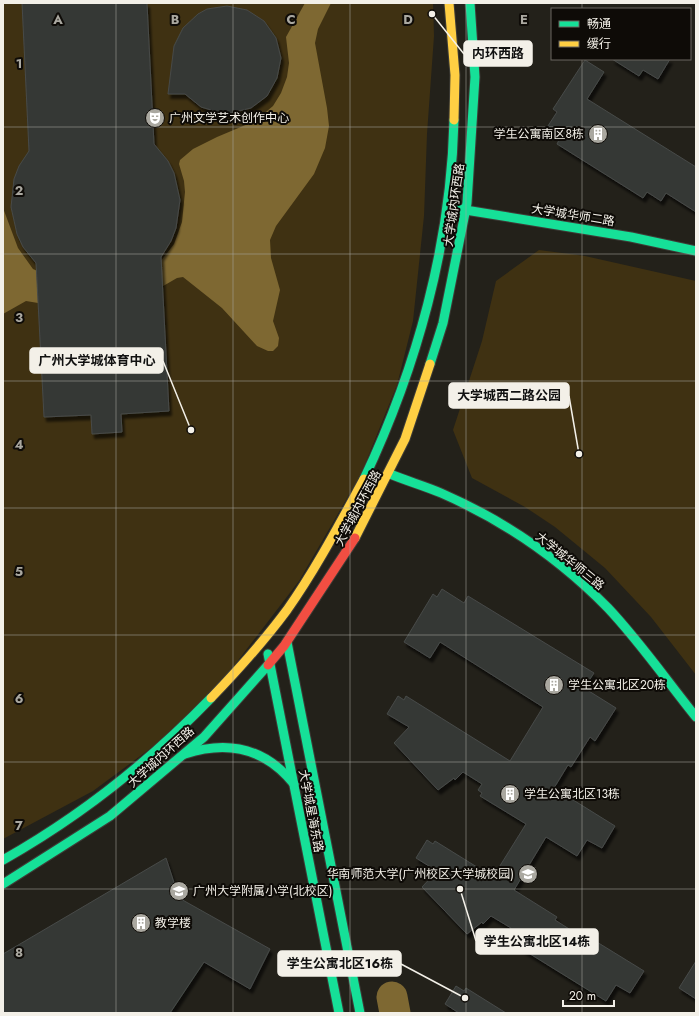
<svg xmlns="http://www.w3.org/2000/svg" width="699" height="1016" viewBox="0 0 699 1016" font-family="Jost,'Noto Sans SC',sans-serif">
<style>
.green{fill:#3f3112}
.water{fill:#7e6832}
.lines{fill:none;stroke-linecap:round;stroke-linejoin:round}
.river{stroke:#7e6832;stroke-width:31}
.building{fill:#363836;stroke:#474a48;filter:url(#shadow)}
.fast-casing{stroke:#3e3c37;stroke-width:11}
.slow-casing{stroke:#3e3c37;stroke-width:11}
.jam-casing{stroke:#3e3c37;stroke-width:11}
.fast{stroke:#16e098;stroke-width:9}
.slow{stroke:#ffcf43;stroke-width:9}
.jam{stroke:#f24e42;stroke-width:9}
.grid{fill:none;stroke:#aaa8a0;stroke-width:1;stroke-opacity:0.55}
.labels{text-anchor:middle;stroke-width:4;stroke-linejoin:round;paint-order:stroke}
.poi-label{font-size:12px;fill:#f3f0e8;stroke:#0e0b07;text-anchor:start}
.street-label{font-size:12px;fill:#f3f0e8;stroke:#0e0b07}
.grid-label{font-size:13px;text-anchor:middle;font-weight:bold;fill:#aaa8a0;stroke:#0e0b07;stroke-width:4;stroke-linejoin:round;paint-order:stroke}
.leader{fill:none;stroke:#f3f0e8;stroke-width:1.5}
.callout-dot{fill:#f3f0e8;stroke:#0e0b07;stroke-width:1.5}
.callout{fill:#f3f0e8;stroke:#f3f0e8;stroke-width:1.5}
.callout-label{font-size:13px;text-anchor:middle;font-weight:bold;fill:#111}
</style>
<defs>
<filter id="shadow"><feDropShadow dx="2.5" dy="4.5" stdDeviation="1" flood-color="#0009"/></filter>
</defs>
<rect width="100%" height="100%" fill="#23211a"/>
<!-- green -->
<g class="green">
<polygon points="3,3 433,3 434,36 427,134 424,216 413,321 397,385 361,474 299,581 197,714 93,791 3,839"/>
<polygon points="539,250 585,256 696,281 696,675 651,617 605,568 555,527 525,507 472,478 453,430 482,341 496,281"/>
</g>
<!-- water -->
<polygon class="water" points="305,3 331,3 318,29 315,43 327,108 329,126 325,148 314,174 276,226 270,240 271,258 280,290 273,321 279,338 278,346 273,351 268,351 257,346 222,308 183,277 177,278 158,289 44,304 26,301 3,314 3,208 18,248 33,269 56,279 160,262 174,244 182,222 185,192 184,181 179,164 180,160 193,149 217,137 255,121 273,106 281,93 287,77 289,63 286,37"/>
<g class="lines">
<!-- river -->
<polyline class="river" points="392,997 395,1013"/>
</g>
<!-- building -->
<g class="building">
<polygon points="22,3 147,3 154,144 168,161 174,173 180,200 176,228 171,241 161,257 169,411 121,414 122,432 92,434 91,415 44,417 36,263 23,247 17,234 11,207 14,179 19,166 29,151"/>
<polygon points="227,6 247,10 264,21 276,38 281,58 277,78 267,96 251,108 231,113 221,113 201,107 185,94 168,94 174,46 183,28 198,14 207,9"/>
<polygon points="612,59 670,59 658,79 643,70 639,76"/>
<polygon points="585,60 604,72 587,99 696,167 696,212 666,193 661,201 647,192 643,198 557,144 560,138 546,129 557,112 553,109"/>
<polygon points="442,589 464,603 468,596 594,673 584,688 616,708 595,741 590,737 571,767 568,765 554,788 615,826 602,848 587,840 577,856 546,837 514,890 557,917 555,920 577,934 579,931 644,971 630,993 616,985 606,1001 506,939 511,928 491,916 483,924 482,922 467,934 422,887 437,871 416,858 427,840 433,844 435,841 493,877 526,824 480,796 482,793 478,790 482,784 463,772 455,780 454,778 438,790 394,743 409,727 387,714 398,696 404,700 406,696 510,761 543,707 440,642 430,658 404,642 433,594 437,597"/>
<polygon points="166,858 179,898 270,949 250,989 204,962 170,1013 3,1013 3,954"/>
<polygon points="696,961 696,999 679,988"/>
<polygon points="456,986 464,991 466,988 506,1013 459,1013 445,1004"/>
</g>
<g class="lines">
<defs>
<g id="fast">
<polyline points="453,208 631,237 696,251"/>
<polyline points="430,364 443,323 467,203 475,77 470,3"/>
<path d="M390 474C407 481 425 486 441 493 503 520 561 560 608 608 640 642 667 681 696 717"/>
<path d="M364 479C417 367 451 244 454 120"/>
<polyline points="287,642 360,1013"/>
<polyline points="268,654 339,1013"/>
<path d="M185 754C228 740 265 748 294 784"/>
<path d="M3 860C81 816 149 762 211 698"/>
<polyline points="3,884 110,816 204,737 268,665"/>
</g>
<g id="slow">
<polyline points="449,3 455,75 454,120"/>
<polyline points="355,538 405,439 430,364"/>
<path d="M211 698C238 670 264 641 287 610 316 569 340 523 364 479"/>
</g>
<polyline id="jam" points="268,665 284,646 355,538"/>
</defs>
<!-- fast casing -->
<use href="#fast" class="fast-casing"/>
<!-- slow casing -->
<use href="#slow" class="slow-casing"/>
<!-- jam casing -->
<use href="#jam" class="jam-casing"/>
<!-- fast -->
<use href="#fast" class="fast"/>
<!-- slow -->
<use href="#slow" class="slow"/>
<!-- jam -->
<use href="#jam" class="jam"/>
</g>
<!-- grid -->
<path class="grid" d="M116 3V1013M233 3V1013M350 3V1013M466 3V1013M582 3V9M582 59V1013M3 127H696M3 254H696M3 381H696M3 508H696M3 635H696M3 762H696M3 889H696"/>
<!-- icons -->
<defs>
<symbol id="theatre-disc" viewBox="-11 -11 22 22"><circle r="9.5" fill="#aaa8a0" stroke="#0e0b07"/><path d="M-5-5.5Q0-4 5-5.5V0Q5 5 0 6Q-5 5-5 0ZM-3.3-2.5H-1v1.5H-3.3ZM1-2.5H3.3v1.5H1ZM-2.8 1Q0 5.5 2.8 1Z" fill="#fff"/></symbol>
<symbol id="building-disc" viewBox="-11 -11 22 22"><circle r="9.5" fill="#aaa8a0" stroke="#0e0b07"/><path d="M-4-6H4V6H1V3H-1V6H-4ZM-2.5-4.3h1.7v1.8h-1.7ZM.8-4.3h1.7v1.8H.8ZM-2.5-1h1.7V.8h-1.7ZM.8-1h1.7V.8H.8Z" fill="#fff"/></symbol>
<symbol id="university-disc" viewBox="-11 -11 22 22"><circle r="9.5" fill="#aaa8a0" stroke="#0e0b07"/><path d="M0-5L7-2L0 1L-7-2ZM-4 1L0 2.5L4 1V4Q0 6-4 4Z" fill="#fff"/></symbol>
<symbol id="school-disc" viewBox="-11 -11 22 22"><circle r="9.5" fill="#aaa8a0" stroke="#0e0b07"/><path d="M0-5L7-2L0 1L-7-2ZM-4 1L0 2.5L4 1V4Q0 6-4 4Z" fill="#fff"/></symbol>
</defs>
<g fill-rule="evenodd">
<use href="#theatre-disc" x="144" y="107" width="22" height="22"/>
<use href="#building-disc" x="587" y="123" width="22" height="22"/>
<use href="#building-disc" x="543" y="674" width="22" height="22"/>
<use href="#building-disc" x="499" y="783" width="22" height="22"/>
<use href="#university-disc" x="517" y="863" width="22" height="22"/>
<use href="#school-disc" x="168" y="880" width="22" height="22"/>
<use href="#building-disc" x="130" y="912" width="22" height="22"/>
</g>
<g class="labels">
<!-- poi labels -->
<g class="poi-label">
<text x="169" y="122">广州文学艺术创作中心</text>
<text x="584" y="138" text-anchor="end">学生公寓南区8栋</text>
<text x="568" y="689">学生公寓北区20栋</text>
<text x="524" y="798">学生公寓北区13栋</text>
<text x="514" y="878" text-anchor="end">华南师范大学(广州校区大学城校园)</text>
<text x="193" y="895">广州大学附属小学(北校区)</text>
<text x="155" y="927">教学楼</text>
</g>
<!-- street labels -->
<g class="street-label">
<text transform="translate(454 205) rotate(-82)" y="4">大学城内环西路</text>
<text transform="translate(573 215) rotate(9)" y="4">大学城华师二路</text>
<text transform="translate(358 508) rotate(-62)" y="4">大学城内环西路</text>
<text transform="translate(570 561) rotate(39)" y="4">大学城华师三路</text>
<text transform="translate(161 757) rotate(-42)" y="4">大学城内环西路</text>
<text transform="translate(311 811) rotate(79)" y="4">大学城星海东路</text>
</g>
</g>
<g class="grid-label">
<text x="58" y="24">A</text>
<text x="175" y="24">B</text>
<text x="291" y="24">C</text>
<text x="408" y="24">D</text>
<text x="524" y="24">E</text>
<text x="19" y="68">1</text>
<text x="19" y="195">2</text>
<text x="19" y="322">3</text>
<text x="19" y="449">4</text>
<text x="19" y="576">5</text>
<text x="19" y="703">6</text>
<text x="19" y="830">7</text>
<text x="19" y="957">8</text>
</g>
<!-- callouts -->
<path class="leader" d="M432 14L464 54M191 430L163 361M579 454L569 396M460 889L476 941M465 998L401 964"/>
<g class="callout-dot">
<circle cx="432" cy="14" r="4"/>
<circle cx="191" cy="430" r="4"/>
<circle cx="579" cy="454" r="4"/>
<circle cx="460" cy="889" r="4"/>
<circle cx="465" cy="998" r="4"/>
</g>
<g class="callout">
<rect x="464" y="41" width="68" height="25" rx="4"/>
<rect x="30" y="348" width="133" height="25" rx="4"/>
<rect x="449" y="383" width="120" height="25" rx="4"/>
<rect x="476" y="929" width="122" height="25" rx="4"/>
<rect x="278" y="951" width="123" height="25" rx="4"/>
</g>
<g class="callout-label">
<text x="498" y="58">内环西路</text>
<text x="97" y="365">广州大学城体育中心</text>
<text x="509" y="400">大学城西二路公园</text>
<text x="537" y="946">学生公寓北区14栋</text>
<text x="340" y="968">学生公寓北区16栋</text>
</g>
<!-- border -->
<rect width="699" height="1016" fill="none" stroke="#f3f0e8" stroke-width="8"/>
<!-- legend -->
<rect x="551" y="8" width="140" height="52" fill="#0e0b07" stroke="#6a6761"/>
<rect x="559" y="21" width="20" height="6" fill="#16e098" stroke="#6a6761"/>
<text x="587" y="28" font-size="12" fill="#f3f0e8">畅通</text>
<rect x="559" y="41" width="20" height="6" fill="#ffcf43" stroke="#6a6761"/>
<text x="587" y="48" font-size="12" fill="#f3f0e8">缓行</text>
<!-- scale -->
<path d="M563 1000v6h51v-6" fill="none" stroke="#f3f0e8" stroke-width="2"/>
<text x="569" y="1000" font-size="12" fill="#f3f0e8" stroke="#0e0b07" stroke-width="3" paint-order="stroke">20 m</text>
</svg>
